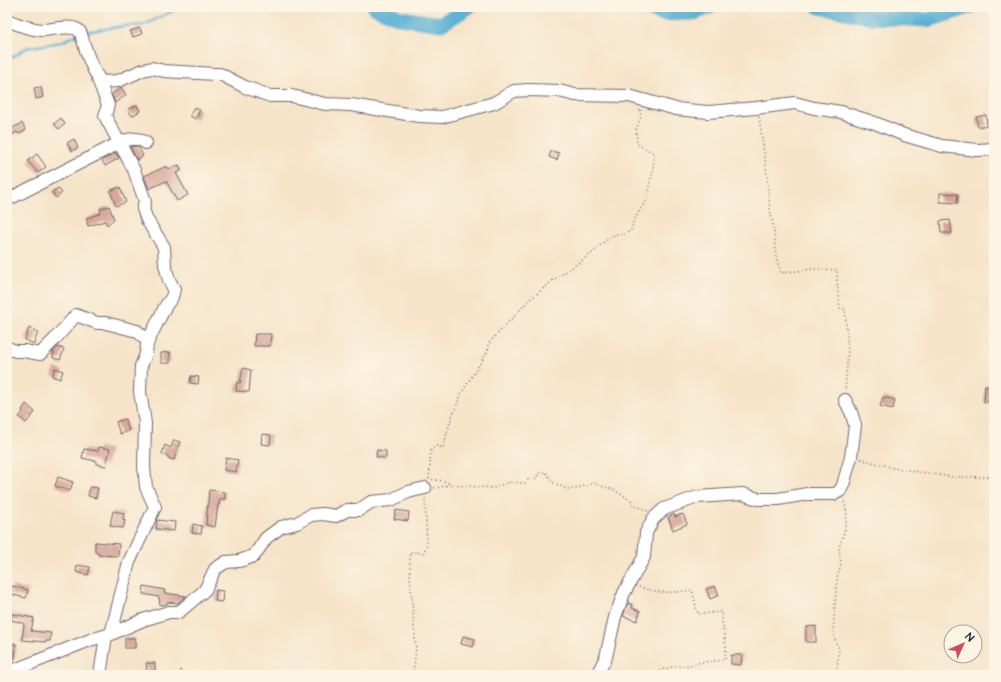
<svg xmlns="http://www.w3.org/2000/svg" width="1001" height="682" viewBox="0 0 1001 682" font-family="'Architects Daughter',sans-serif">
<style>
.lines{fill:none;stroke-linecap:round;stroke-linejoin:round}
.stream{stroke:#57afd4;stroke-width:2.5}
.river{stroke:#57afd4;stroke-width:15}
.building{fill:#d6a497}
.minor-casing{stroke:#6c666d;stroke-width:14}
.path{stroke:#6c666d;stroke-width:1.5;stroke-dasharray:1 3;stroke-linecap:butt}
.minor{stroke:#fff;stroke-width:12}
</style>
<rect width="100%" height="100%" fill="#fcf5e5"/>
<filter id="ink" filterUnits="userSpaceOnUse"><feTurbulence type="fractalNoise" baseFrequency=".025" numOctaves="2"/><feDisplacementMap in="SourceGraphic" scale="8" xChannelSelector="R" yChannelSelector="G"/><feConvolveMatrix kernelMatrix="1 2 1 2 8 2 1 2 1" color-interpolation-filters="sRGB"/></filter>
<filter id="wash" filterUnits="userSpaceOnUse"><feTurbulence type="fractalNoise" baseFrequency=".012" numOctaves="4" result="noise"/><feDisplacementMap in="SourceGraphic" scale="16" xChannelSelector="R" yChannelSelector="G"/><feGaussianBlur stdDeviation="0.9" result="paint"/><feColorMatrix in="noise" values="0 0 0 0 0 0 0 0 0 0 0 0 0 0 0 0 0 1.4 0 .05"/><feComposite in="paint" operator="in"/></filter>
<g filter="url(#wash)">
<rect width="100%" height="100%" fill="#f6e4c9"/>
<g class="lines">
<!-- stream -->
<g class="stream">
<polyline points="85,32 124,26 144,25 181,7"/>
<polyline points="7,61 26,48 61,42 78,34"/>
</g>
<!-- river -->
<g class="river">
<polyline points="374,7 400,18 441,24 469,7"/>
<polyline points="642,7 662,14 695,13 710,7"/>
<polyline points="819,7 871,17 928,20 970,7"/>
</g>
</g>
<g id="blocks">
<!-- building -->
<g class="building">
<polygon points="140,28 142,34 133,37 130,31"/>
<polygon points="41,87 43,97 36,99 34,88"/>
<polygon points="121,88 126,95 115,103 112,94"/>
<polygon points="137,105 140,111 132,116 128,110"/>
<polygon points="194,107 200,110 196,119 190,116"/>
<polygon points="986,115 987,126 978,127 976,117"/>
<polygon points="61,118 65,124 59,129 54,124"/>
<polygon points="22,123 26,130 19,134 17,132 12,135 9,130"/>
<polygon points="74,139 78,148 72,151 67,143"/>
<polygon points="135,146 139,148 143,156 137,160 130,147"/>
<polygon points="551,151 559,153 557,160 549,157"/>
<polygon points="116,153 119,158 105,166 102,160"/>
<polygon points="37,154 46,167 38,173 28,161"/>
<polygon points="179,165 181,171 176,173 188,195 177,201 166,181 149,189 144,176 167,166 168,169"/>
<polygon points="120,187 126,202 116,206 110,191"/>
<polygon points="58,188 62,193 56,198 52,192"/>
<polygon points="940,193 958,194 957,203 940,202"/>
<polygon points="109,206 114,219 107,225 105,221 88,226 86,218 99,214 101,212 100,209"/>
<polygon points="950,220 952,233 941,233 940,221"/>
<polygon points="29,328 38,332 34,344 25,340"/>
<polygon points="255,334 271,334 270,346 254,346"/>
<polygon points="57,347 64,349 60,360 53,358 54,352 53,352"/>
<polygon points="170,352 170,363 161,363 161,353"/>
<polygon points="55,368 63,371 60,379 52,376"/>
<polygon points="243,368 251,370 249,392 236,391 237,382 240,383"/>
<polygon points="191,376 199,377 198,384 190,383"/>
<polygon points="985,386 994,387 993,398 991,398 991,402 984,402"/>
<polygon points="883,397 895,400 893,409 880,406"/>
<polygon points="26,404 35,412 26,423 19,417 23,412 22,410"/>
<polygon points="125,419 129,431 120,434 116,422"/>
<polygon points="262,434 271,435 270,445 261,444"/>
<polygon points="174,440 180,442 174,460 168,458 168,456 162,454 165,445 171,448"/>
<polygon points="99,447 110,449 106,466 96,464 96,461 82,458 84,449 98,451"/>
<polygon points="377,450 386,451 386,458 376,457"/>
<polygon points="226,458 238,460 236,472 224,470"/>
<polygon points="58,477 73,482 70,491 55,486"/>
<polygon points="90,487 98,488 96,498 88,496"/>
<polygon points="209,490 225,492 225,499 220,499 219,505 218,505 215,527 206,525"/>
<polygon points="396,510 409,512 408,521 394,519"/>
<polygon points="113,511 124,513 123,519 125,521 123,528 110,526"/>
<polygon points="674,514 675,517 683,514 687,524 673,530 668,517"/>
<polygon points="157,520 175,522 174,531 156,529"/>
<polygon points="193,524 202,526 201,534 192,533"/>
<polygon points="95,542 119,544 118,556 98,555 98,552 95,552"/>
<polygon points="77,565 90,567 88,575 76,572"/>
<polygon points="12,586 28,590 26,598 10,594"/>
<polygon points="144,586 165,590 164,593 186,596 178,603 167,602 167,604 160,605 159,597 143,594"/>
<polygon points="715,586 719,595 710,599 706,589"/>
<polygon points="216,590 223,591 222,602 215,601"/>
<polygon points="628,603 633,605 632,608 640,611 637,621 623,616"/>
<polygon points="12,614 34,618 31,631 51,633 50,641 46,641 46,642 22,640 24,625 23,623 11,620"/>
<polygon points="816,626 816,642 806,642 806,627"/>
<polygon points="463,636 475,639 473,647 461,644"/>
<rect x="125" y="638" width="10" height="10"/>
<polygon points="7,643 16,644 15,659 7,659"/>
<polygon points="731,655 742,655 741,665 731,664"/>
<polygon points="146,663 155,663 155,673 147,674"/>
</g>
</g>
</g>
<g filter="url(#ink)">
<use href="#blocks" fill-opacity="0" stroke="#6c666d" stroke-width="1"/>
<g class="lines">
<defs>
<g id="minor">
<path d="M7 20C19 25 29 29 42 30 52 30 74 23 80 32 82 35 82 38 83 41 86 52 94 75 102 82L118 81 143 70 152 68 164 71 215 74H220L245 87 270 96H292L325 104 351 105 419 116 442 117 494 103 514 91 529 90 559 91 575 95 629 96 676 109 708 112 756 108 795 103 814 108 841 112 875 123 904 135 942 146 977 150 994 149"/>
<polyline points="98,79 108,105 105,116 134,170 145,201 143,209 147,220 164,247 165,265 169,280 174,289 172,297 165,307 151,335 147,344 146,354 141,366 140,392 145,423 144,467 146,487 155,507 129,562 111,634"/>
<path d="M7 200 119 143C130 139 135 136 146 143"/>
<polyline points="7,348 16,351 24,351 40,354 55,339 76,315 97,323 106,323 137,331 148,341"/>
<polyline points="7,673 90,640 111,634 143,620 169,612 179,612 205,590 215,569 226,562 239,561 254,556 266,538 281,527 297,523 311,515 323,514 336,516 347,510 359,510 371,502 391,500 408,492 425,488"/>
<polyline points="100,675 106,636"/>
<polyline points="597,675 606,657 615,617 624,593 644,557 646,533 653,519 664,509 697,497 743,494 758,499 778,499 807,494 834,494 840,491 843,485 851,457 855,425 851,412 845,400"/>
</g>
</defs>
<!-- minor casing -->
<use href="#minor" class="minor-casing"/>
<!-- path -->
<g class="path">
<polyline points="759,117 766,166 770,209 774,230 776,257 781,273 812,269 837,270 837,280 840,308 845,309 848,350 845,391"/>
<polyline points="861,459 894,468 953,477 994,477"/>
<path d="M452 485 444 481 429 479 431 449 437 446 443 448 450 422 462 392 488 351V344L530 299 537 294 552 281 594 252C599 244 608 240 615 234L622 235 627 233 632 229 633 222 648 197 649 186 653 171 654 153 637 144 636 130 641 117 640 109"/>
<polyline points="434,488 452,485 493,488 510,482 525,483 528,480 537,478 538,473 546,472 552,482 567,489 575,489 594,483 604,487 612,489 631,500 633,504 648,511"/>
<path d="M608 673 626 675 655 673 664 669 676 666H685L702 662 725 660 726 649 721 612 698 614 692 590C670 593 661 594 639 587"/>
<polyline points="179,675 181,670"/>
<polyline points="413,675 416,650 410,576 410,552 423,553 427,545 425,498"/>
<polyline points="839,675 837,669 839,649 835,640 833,631 837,578 841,564 839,548 845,529 847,513 844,501"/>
</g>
<!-- minor -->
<use href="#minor" class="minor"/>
</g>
</g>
<!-- margin -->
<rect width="1001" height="682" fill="none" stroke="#fcf5e5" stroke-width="24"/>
<!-- north arrow -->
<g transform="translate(963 644) rotate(45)"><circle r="19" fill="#fcf5e5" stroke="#a5a1a1"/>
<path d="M0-3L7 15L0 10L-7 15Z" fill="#d1495b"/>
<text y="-6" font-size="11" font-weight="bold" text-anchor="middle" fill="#22223b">N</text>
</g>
</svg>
